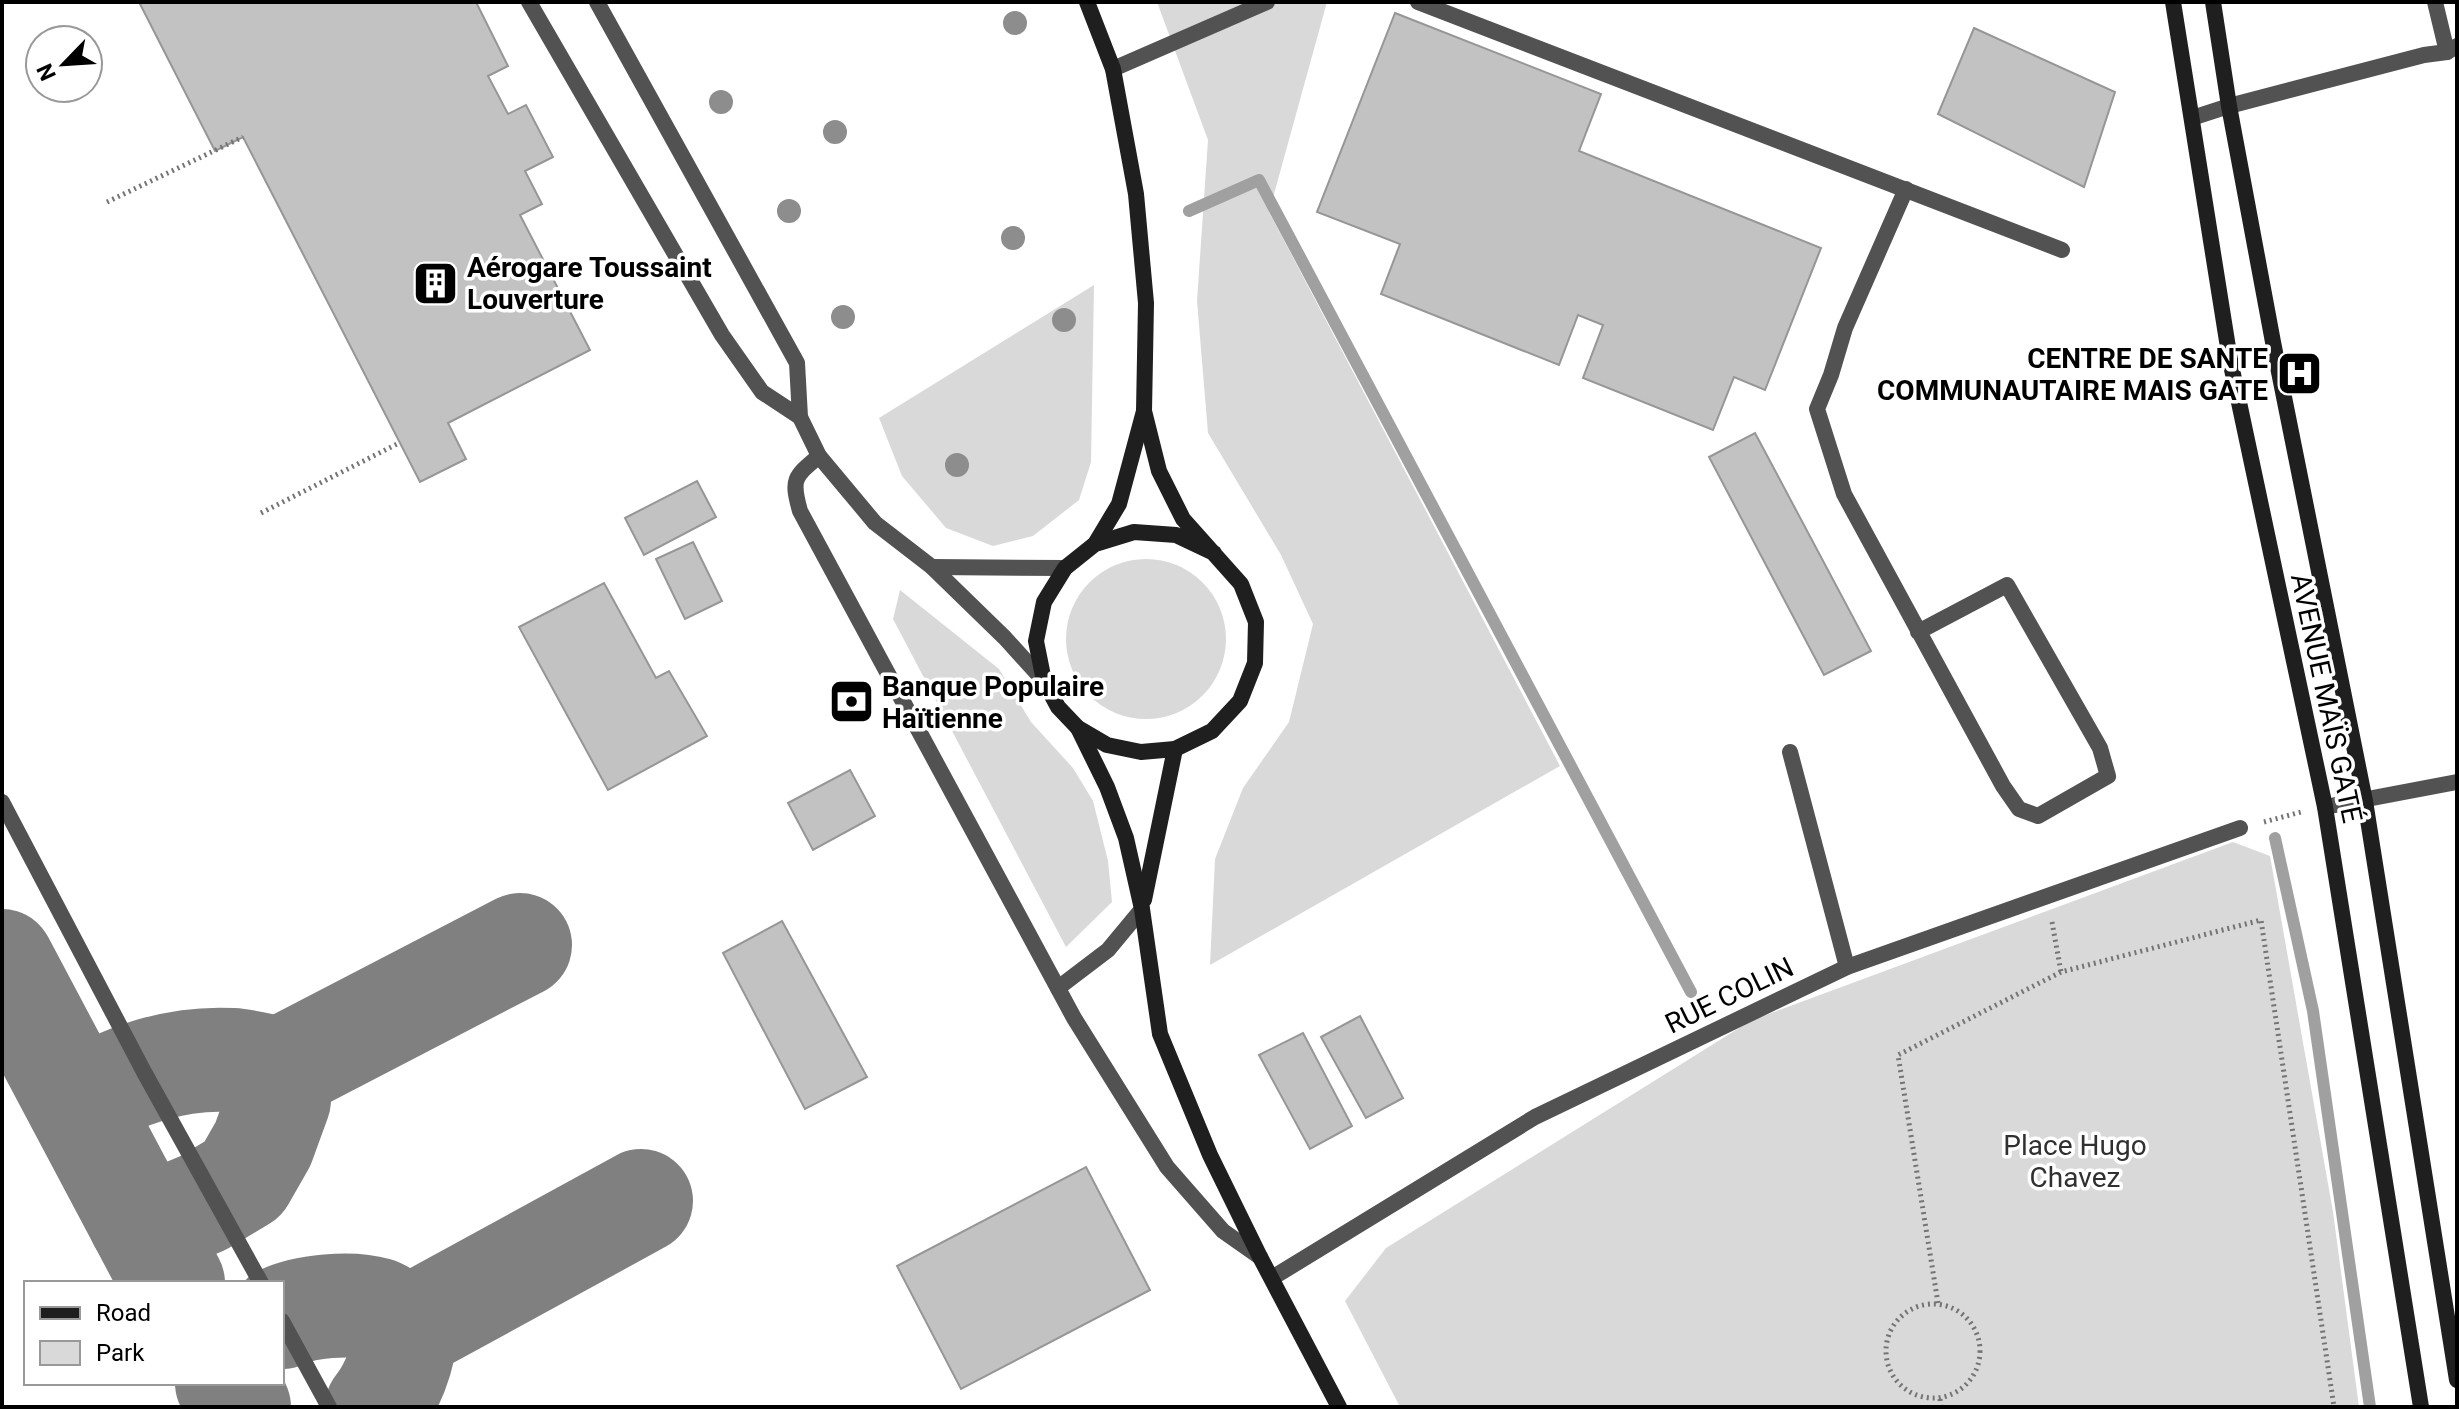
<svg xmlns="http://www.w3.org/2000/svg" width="2459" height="1409" viewBox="0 0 2459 1409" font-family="Roboto,sans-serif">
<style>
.green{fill:#d9d9d9}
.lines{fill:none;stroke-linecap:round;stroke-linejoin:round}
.stream{stroke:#a0a0a0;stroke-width:12}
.taxiway{stroke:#808080;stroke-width:104}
.building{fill:#c2c2c2;stroke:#969696;stroke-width:2}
.path{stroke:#747474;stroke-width:5;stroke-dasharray:2 4;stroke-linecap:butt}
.lane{stroke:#525252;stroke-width:16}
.street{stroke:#525252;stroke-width:16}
.secondary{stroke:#1f1f1f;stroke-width:16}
.tree{fill:#8d8d8d}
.labels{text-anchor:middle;stroke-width:7;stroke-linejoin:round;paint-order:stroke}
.poi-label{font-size:28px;font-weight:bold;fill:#000;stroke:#fff;text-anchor:start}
.street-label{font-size:28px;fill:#000;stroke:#fff}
.park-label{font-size:28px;fill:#303030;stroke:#fff}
</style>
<rect width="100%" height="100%" fill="#fff"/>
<!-- green -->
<g class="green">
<polygon points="1157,2 1327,2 1269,212 1560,766 1210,965 1215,859 1243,788 1289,722 1313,624 1281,555 1208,433 1197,301 1208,140"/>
<polygon points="1094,285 1091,462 1079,500 1033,536 993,546 946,528 902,476 879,418"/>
<circle cx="1146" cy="639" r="80"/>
<polygon points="900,590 999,669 1031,722 1073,768 1093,801 1108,861 1112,902 1066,947 893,619"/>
<polygon points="2233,842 2270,856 2333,1212 2359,1407 1400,1407 1345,1301 1386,1248 1752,1020"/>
</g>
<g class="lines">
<!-- stream -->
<g class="stream">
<polyline points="1189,211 1259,180 1691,992"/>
<polyline points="2275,838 2313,1011 2370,1407"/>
</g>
<!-- taxiway -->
<g class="taxiway">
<polyline points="2,961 173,1283"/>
<path d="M79 1105C121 1074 179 1057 232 1060 248 1061 265 1066 281 1069"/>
<polyline points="140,1221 167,1218 203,1203 243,1179 263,1144 279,1100 281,1069 520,945"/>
<path d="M282 1317C305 1306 351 1302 375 1309 386 1312 397 1323 407 1329"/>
<polyline points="227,1383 239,1407"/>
<path d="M377 1407C395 1384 403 1358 407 1329L641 1201"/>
</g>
</g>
<!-- building -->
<g class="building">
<polygon points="139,2 476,2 508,66 488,76 508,114 526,105 553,157 525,171 542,204 520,215 590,350 448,423 466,459 420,482 243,137 215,151"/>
<polygon points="1395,13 1601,94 1579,151 1821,248 1765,390 1734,377 1713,430 1583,378 1603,325 1578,315 1559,365 1381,294 1400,244 1317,212"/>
<polygon points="1974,28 2115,92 2084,187 1938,114"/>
<polygon points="1755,433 1871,651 1824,675 1709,457"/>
<polygon points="697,481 716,517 644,555 625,518"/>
<polygon points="693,542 722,601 685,619 656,559"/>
<polygon points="604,583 656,678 669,671 707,736 608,790 519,627"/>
<polygon points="850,770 875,816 813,850 788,803"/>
<polygon points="782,921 867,1077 805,1109 723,953"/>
<polygon points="1360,1016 1403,1098 1366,1118 1321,1037"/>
<polygon points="1303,1033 1352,1126 1310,1149 1259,1055"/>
<polygon points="1086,1167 1150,1290 961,1389 897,1266"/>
</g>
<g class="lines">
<!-- path -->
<g class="path">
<polyline points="107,202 243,137"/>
<polyline points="261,513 399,443"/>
<polyline points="2264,822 2301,812"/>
<polyline points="2052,922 2061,972"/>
<polyline points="1938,1303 1898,1055 2061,972 2261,920 2334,1407"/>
<circle cx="1933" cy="1351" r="47"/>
<polyline points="1940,1399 1941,1407"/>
</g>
<!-- lane -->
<g class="lane">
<polyline points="529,2 722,335 762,392 800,417"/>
<polyline points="597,2 797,363 800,417 819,456 875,523 932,567 1005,638 1044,681"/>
<polyline points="1418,2 2062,250"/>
<polyline points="2435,2 2447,52"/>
<polyline points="1113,69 1267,2"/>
<polyline points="2192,118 2229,106 2424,55 2447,52 2457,46"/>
<polyline points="1906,189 1845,328 1831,375 1817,409 1844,494 2003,786 2019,809 2038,816 2108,776 2100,748 2007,585 1918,632"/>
<path d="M819 456C794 477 791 479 800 511L1074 1018 1167 1167 1223 1231 1260 1257"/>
<polyline points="932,567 1065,568"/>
<polyline points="1790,752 1847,967"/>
<polyline points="2,802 144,1072 261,1283"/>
<polyline points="1058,988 1108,950 1142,909"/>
<polyline points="1272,1278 1535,1117 1847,967 2240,828"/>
<polyline points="282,1321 329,1407"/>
</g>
<!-- street -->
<polyline class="street" points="2325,807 2457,782"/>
<!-- secondary -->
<g class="secondary">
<polyline points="1087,2 1113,69 1136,194 1146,303 1144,411 1119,504 1095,544"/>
<polyline points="2173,2 2230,360 2325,807 2421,1407"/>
<polyline points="2213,2 2229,106 2273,342 2365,801 2457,1380"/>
<polyline points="1144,411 1159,471 1183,519 1241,584 1256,622 1255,663 1240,701 1212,731 1175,749 1141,752 1107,745 1078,728 1058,707 1044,681 1036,641 1044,602 1065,568 1095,544 1134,532 1176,535 1214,553"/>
<polyline points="1078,728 1107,787 1126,838 1142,909 1160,1034 1210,1155 1260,1257 1339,1407"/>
<polyline points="1144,900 1175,749"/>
</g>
</g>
<!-- trees -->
<g class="tree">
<circle cx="1015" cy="23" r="12"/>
<circle cx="721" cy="102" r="12"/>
<circle cx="835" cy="132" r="12"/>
<circle cx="789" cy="211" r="12"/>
<circle cx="1013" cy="238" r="12"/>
<circle cx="843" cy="317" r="12"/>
<circle cx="1064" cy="320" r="12"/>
<circle cx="957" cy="465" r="12"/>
</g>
<!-- icons -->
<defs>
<symbol id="building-square" viewBox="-11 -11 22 22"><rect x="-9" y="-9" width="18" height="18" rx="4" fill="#000" stroke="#fff"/><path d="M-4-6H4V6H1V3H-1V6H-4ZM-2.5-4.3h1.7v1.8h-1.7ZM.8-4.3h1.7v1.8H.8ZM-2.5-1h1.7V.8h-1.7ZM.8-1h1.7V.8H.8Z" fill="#fff"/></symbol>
<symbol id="hospital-square" viewBox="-11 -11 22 22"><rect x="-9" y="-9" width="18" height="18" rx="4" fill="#000" stroke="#fff"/><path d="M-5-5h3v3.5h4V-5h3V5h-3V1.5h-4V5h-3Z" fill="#fff"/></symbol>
<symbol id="bank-square" viewBox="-11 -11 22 22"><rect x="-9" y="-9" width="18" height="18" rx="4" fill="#000" stroke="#fff"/><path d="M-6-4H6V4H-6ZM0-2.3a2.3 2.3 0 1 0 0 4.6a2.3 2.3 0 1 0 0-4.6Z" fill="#fff"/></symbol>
</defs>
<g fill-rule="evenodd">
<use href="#building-square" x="410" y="258" width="51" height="51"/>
<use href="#hospital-square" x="2274" y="348" width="51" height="51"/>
<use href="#bank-square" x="826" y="676" width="51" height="51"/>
</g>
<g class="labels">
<!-- poi labels -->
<g class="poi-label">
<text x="467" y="277">Aérogare Toussaint<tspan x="467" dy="32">Louverture</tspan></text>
<text x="2268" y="368" text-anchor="end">CENTRE DE SANTE<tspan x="2268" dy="32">COMMUNAUTAIRE MAIS GATE</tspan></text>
<text x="882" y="696">Banque Populaire<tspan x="882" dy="32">Haïtienne</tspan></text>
</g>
<!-- street labels -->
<g class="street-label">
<text transform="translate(2327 698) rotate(78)" y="10">AVENUE MAÏS GATÉ</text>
<text transform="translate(1729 995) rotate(-26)" y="10">RUE COLIN</text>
</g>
<!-- park labels -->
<g class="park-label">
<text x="2075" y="1155">Place Hugo<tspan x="2075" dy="32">Chavez</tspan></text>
</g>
</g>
<!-- border -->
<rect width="2459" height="1409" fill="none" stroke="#000000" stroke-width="8"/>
<!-- legend -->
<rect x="24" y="1281" width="260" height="104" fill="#ffffff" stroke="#999999" stroke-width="2"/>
<rect x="40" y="1307" width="40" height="12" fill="#1f1f1f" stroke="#999999" stroke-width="2"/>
<text x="96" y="1321" font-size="24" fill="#000000">Road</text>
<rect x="40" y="1341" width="40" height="24" fill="#d9d9d9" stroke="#999999" stroke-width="2"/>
<text x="96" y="1361" font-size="24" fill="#000000">Park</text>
<!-- north arrow -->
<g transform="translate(64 64) rotate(245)"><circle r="38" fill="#ffffff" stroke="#999999" stroke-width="2"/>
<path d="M0-6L14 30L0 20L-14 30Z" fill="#000000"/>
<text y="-12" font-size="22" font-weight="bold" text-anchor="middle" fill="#000000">N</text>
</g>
</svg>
